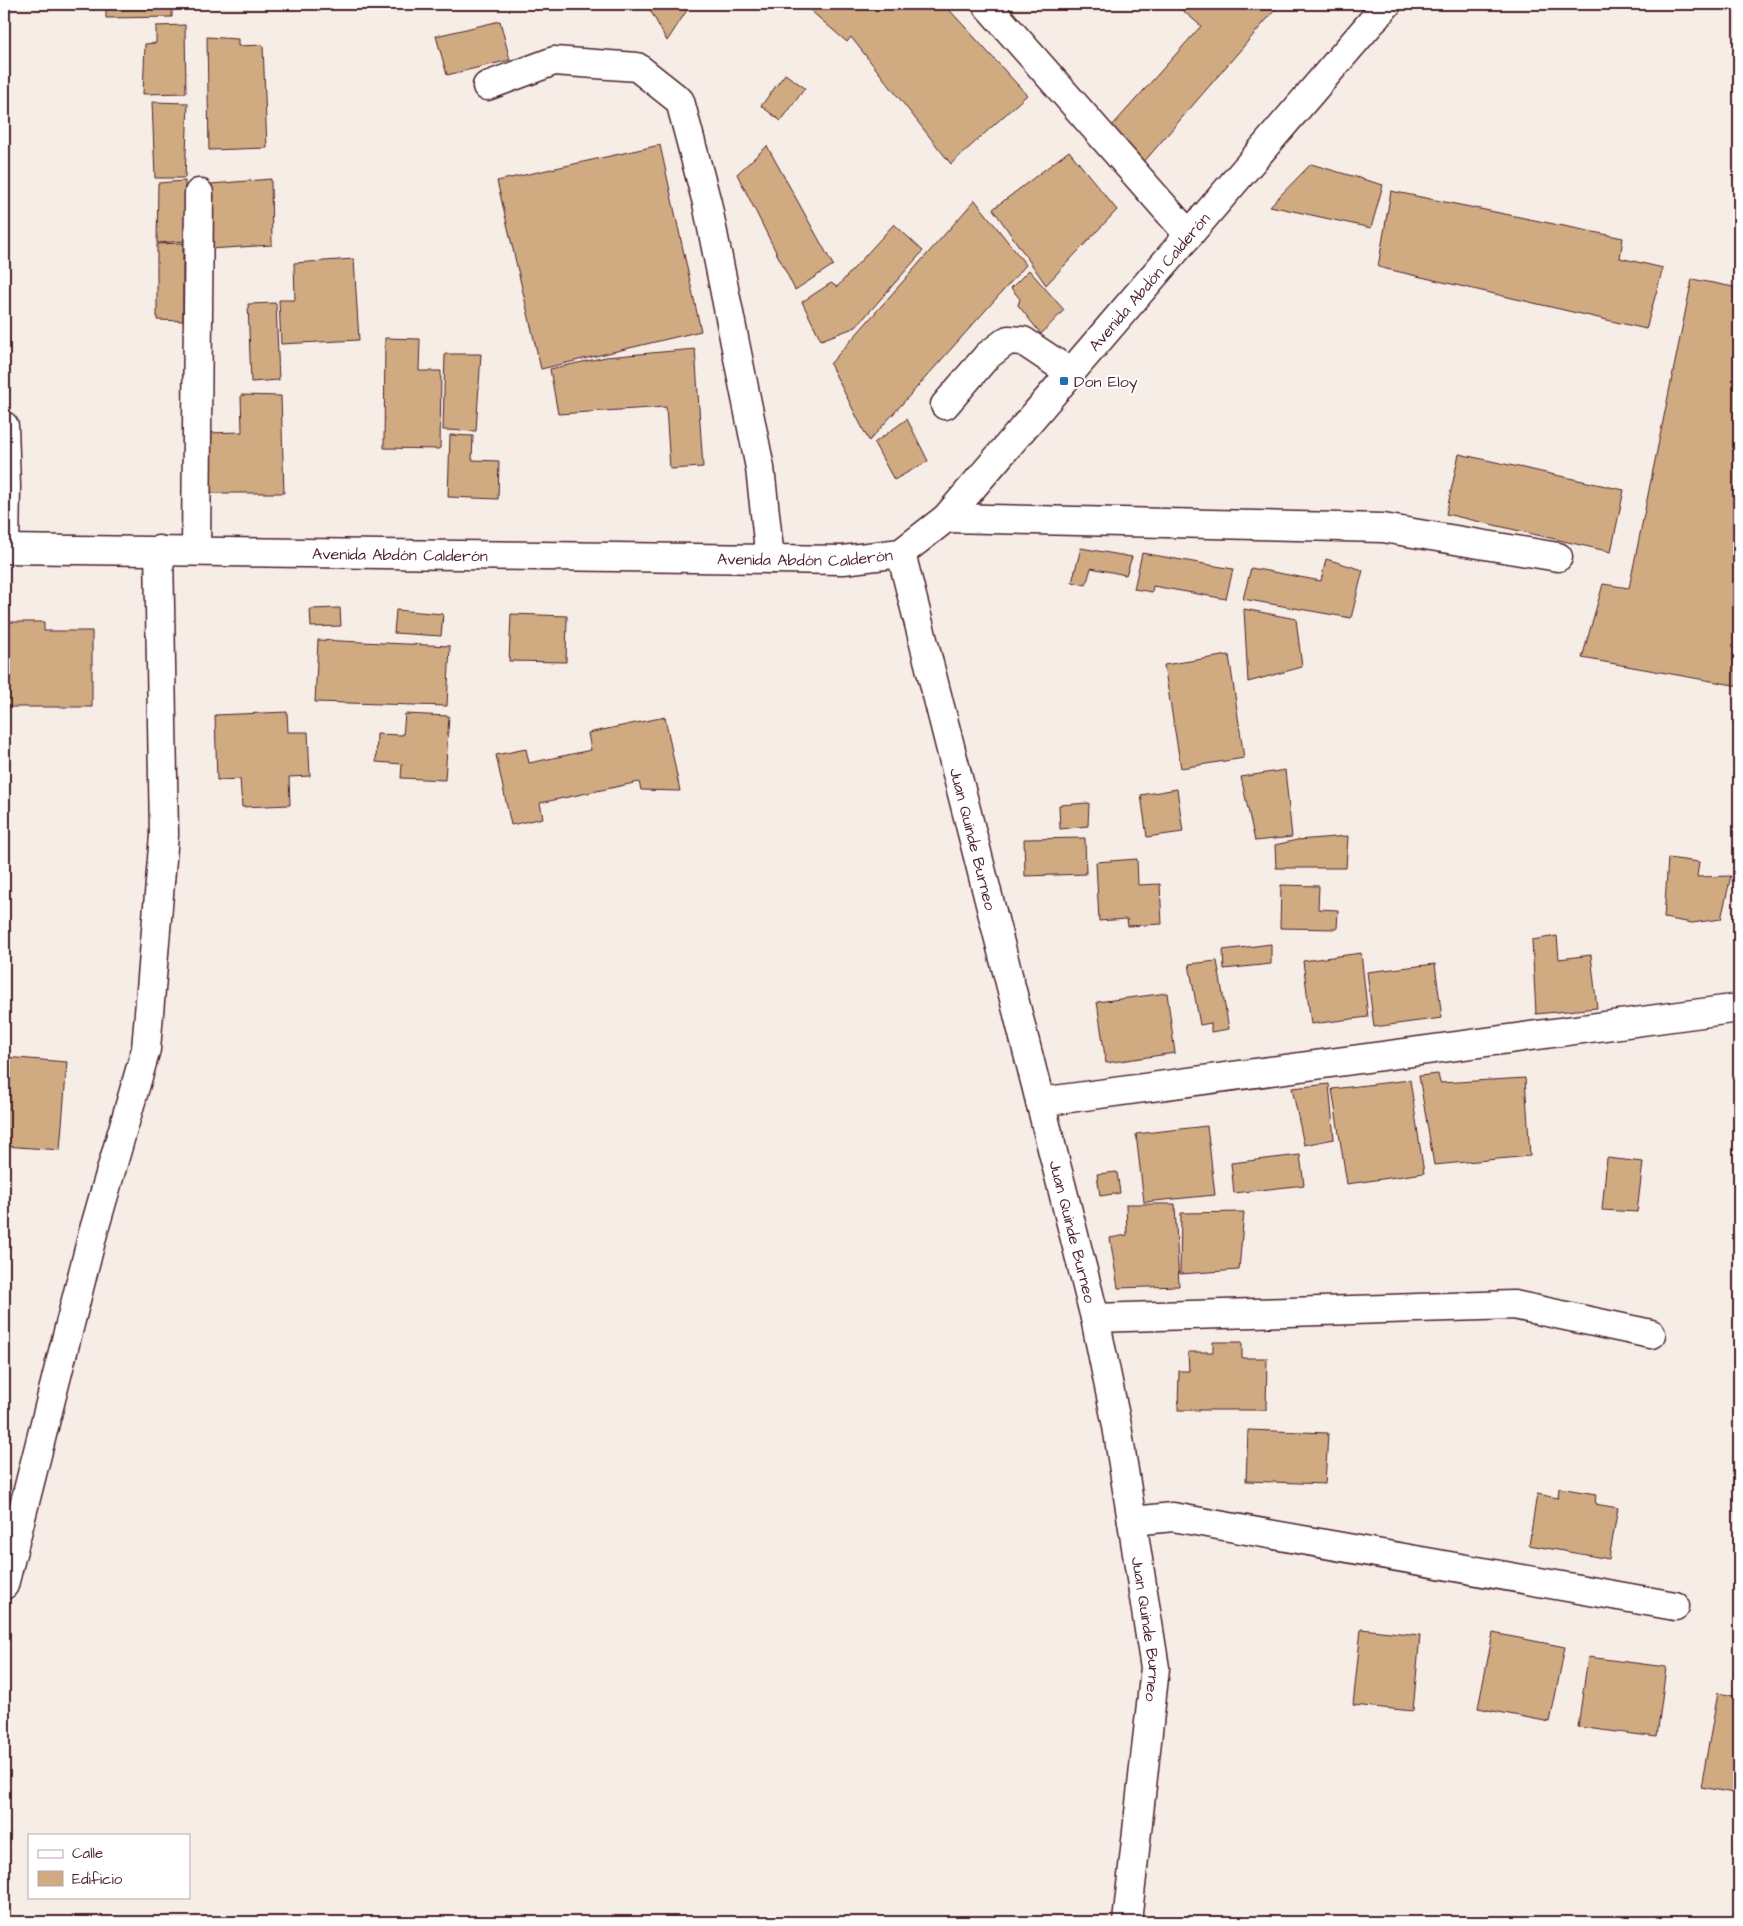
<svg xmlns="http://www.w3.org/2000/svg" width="1743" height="1926" viewBox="0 0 1743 1926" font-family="'Architects Daughter',sans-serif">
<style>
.building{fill:#d0ab82;stroke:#4a1f2b}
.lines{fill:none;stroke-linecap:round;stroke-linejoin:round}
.minor-casing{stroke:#4a1f2b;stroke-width:31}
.minor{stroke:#fff;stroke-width:28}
.poi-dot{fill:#1f6fb2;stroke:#fff;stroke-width:2}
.labels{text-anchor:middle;stroke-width:4;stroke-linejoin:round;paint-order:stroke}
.street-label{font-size:16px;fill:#4a1f2b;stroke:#fff}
.poi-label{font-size:16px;fill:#4a1f2b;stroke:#fff;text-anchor:start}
</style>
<rect width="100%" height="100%" fill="#f6eee6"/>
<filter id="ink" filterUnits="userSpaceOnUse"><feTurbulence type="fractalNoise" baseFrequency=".02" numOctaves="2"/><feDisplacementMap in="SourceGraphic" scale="10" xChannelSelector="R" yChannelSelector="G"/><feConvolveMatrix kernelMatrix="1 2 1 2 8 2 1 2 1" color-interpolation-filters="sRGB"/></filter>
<g filter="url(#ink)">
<!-- building -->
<g class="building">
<polygon points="106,4 172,4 172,17 106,18"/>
<polygon points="647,4 691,4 667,41"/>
<polygon points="803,4 944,4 1027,95 951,164 851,37 847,42"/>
<polygon points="1175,4 1280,4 1143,163 1112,126 1201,26"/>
<polygon points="1329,4 1340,4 1334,9"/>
<polygon points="500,21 510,60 447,75 436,36"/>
<polygon points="185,25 186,93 143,94 145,44 156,43 156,26"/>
<polygon points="207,37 238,39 238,46 263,45 267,148 209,150"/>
<polygon points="785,74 805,88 781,121 761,106"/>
<polygon points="152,102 188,103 185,178 155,178"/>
<polygon points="660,145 701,331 541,369 497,181"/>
<polygon points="767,146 833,265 795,290 737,174"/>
<polygon points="1069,151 1117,210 1046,285 993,209"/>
<polygon points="1311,164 1383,185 1371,228 1270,206"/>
<polygon points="271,179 272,245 210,249 211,184"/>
<polygon points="185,181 185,241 157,243 158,183"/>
<polygon points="1391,191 1623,238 1620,258 1663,268 1646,329 1378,267"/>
<polygon points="975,200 1026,265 869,441 830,364"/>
<polygon points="894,224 923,251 856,327 821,340 802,302 831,283 837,287"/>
<polygon points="183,243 183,321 157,320 157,244"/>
<polygon points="354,259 359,340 281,344 279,300 295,300 294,263"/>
<polygon points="1029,270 1064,310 1041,334 1018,305 1020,299 1011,288"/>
<polygon points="1692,279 1739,288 1739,686 1582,658 1603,584 1629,588"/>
<polygon points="276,303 279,380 251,382 248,304"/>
<polygon points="385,338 420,339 419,371 441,371 440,449 384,448"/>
<polygon points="695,349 703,467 670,469 666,407 558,414 550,369 606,357"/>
<polygon points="445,354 481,354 476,431 443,430"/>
<polygon points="241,395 281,396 284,493 206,493 204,433 242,432"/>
<polygon points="907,419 928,461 894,480 874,443"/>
<polygon points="450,435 473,436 472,460 499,461 498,499 448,497"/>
<polygon points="1459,454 1624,490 1611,552 1446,514"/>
<polygon points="1081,548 1132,557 1126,575 1091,568 1086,585 1072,582"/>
<polygon points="1142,553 1233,569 1226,599 1153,586 1152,592 1134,589"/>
<polygon points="1326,559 1363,570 1351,618 1243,599 1251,568 1321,581"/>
<polygon points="340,608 341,626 311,627 310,609"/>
<polygon points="1244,609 1296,619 1302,667 1248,682"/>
<polygon points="396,610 443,614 441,636 394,633"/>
<polygon points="511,614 567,616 566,662 509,661"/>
<polygon points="5,622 44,622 44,631 92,631 92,707 5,707"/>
<polygon points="318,640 450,646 447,706 315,702"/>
<polygon points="1229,655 1244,758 1181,768 1164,665"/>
<polygon points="287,712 288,732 308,732 310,776 289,777 290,805 242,807 240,779 217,780 215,715"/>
<polygon points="405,714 449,716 445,780 401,778 402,764 376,762 377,734 403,735"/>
<polygon points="665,717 680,791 641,790 639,782 540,803 543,818 511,825 496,755 526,749 529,763 591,750 588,733"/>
<polygon points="1285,770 1292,837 1255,841 1241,777"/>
<polygon points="1177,789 1183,832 1147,837 1141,795"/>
<polygon points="1089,803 1088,826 1060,829 1059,805"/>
<polygon points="1348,836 1346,868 1276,868 1275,845 1297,840"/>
<polygon points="1085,838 1086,874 1025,876 1024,839"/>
<polygon points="1668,858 1699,862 1697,877 1731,876 1721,919 1692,923 1664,918"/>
<polygon points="1137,859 1138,885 1160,884 1162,924 1128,926 1127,919 1099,921 1096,862"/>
<polygon points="1281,885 1319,886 1318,909 1338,910 1337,929 1280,928"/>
<polygon points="1557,936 1559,959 1591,955 1597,1008 1536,1014 1532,940"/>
<polygon points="1271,944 1271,964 1224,969 1223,950"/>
<polygon points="1361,953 1368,1017 1311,1024 1303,961"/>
<polygon points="1217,961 1229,1029 1211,1032 1211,1023 1200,1025 1189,964"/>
<polygon points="1435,964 1442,1018 1374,1027 1367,972"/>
<polygon points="1167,993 1175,1053 1106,1063 1097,1002"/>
<polygon points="4,1057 67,1062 60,1150 4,1146"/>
<polygon points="1438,1074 1440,1083 1525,1078 1530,1156 1434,1165 1419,1076"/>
<polygon points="1410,1080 1424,1173 1347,1184 1332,1089"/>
<polygon points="1329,1084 1334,1139 1304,1145 1292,1088"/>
<polygon points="1207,1126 1215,1195 1144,1202 1136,1134"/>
<polygon points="1300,1155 1304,1185 1234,1193 1231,1163"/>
<polygon points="1607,1158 1643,1162 1637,1212 1602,1210"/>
<polygon points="1117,1172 1120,1193 1100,1196 1097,1174"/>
<polygon points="1126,1204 1175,1204 1179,1286 1118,1288 1110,1238 1127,1235"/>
<polygon points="1244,1212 1239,1270 1180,1274 1181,1213"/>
<polygon points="1213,1342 1242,1342 1242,1358 1267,1358 1266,1410 1178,1410 1179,1371 1189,1371 1188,1352 1213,1352"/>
<polygon points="1248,1430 1328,1433 1325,1484 1246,1481"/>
<polygon points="1559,1488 1596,1494 1595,1504 1618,1508 1609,1559 1529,1545 1537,1494 1558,1498"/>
<polygon points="1361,1629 1420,1635 1413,1711 1353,1705"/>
<polygon points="1493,1633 1565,1647 1550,1722 1478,1708"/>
<polygon points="1588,1657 1666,1667 1657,1737 1578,1727"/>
<polygon points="1718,1693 1739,1697 1739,1794 1701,1787"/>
</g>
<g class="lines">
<defs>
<g id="minor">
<polyline points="986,4 1189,235"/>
<polyline points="487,86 554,61 637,67 680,101 707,203 760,468 770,559"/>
<polyline points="945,405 987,356 1008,340 1023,341 1071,373"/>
<polyline points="4,426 6,486 5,549"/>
<polyline points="946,518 1383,528 1558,557"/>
<path id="s1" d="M4 549 843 560 901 553 946 518 1387 4"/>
<polyline points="196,550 199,193"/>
<path id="s2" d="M901 553 1095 1318 1117 1426 1155 1668 1127 1922"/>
<polyline points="1040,1102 1739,1008"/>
<polyline points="1095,1318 1514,1305 1651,1334"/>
<polyline points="1132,1521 1173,1517 1675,1606"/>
<polyline points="4,1585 93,1233 146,1049 164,835 159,550"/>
</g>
</defs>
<!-- minor casing -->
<use href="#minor" class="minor-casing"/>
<!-- minor -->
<use href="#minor" class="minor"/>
</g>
</g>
<!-- markers -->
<rect class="poi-dot" x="1059" y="376" width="10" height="10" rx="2.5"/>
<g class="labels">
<!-- street labels -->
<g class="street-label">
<text dy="6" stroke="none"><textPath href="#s1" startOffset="1266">Avenida Abdón Calderón</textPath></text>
<text dy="6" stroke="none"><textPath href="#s1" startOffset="396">Avenida Abdón Calderón</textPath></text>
<text dy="6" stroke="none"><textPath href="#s1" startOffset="801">Avenida Abdón Calderón</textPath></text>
<text dy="6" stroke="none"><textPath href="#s2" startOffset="295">Juan Quinde Burneo</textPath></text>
<text dy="6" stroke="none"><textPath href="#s2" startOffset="700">Juan Quinde Burneo</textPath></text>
<text dy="6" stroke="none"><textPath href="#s2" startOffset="1105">Juan Quinde Burneo</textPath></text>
</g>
<!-- poi labels -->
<g class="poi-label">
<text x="1074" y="387">Don Eloy</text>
</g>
</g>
<!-- margin -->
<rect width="1743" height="1926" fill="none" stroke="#fff" stroke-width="20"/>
<rect x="10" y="10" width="1723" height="1906" fill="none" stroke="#4a1f2b" stroke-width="2" filter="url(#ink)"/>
<!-- legend -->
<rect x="28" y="1834" width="162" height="65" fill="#ffffff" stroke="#b7a5aa"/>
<rect x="38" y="1850" width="25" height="8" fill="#ffffff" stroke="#b7a5aa"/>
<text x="72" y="1858" font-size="15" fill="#4a1f2b">Calle</text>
<rect x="38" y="1871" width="25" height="15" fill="#d0ab82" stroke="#b7a5aa"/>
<text x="72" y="1884" font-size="15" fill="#4a1f2b">Edificio</text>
</svg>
